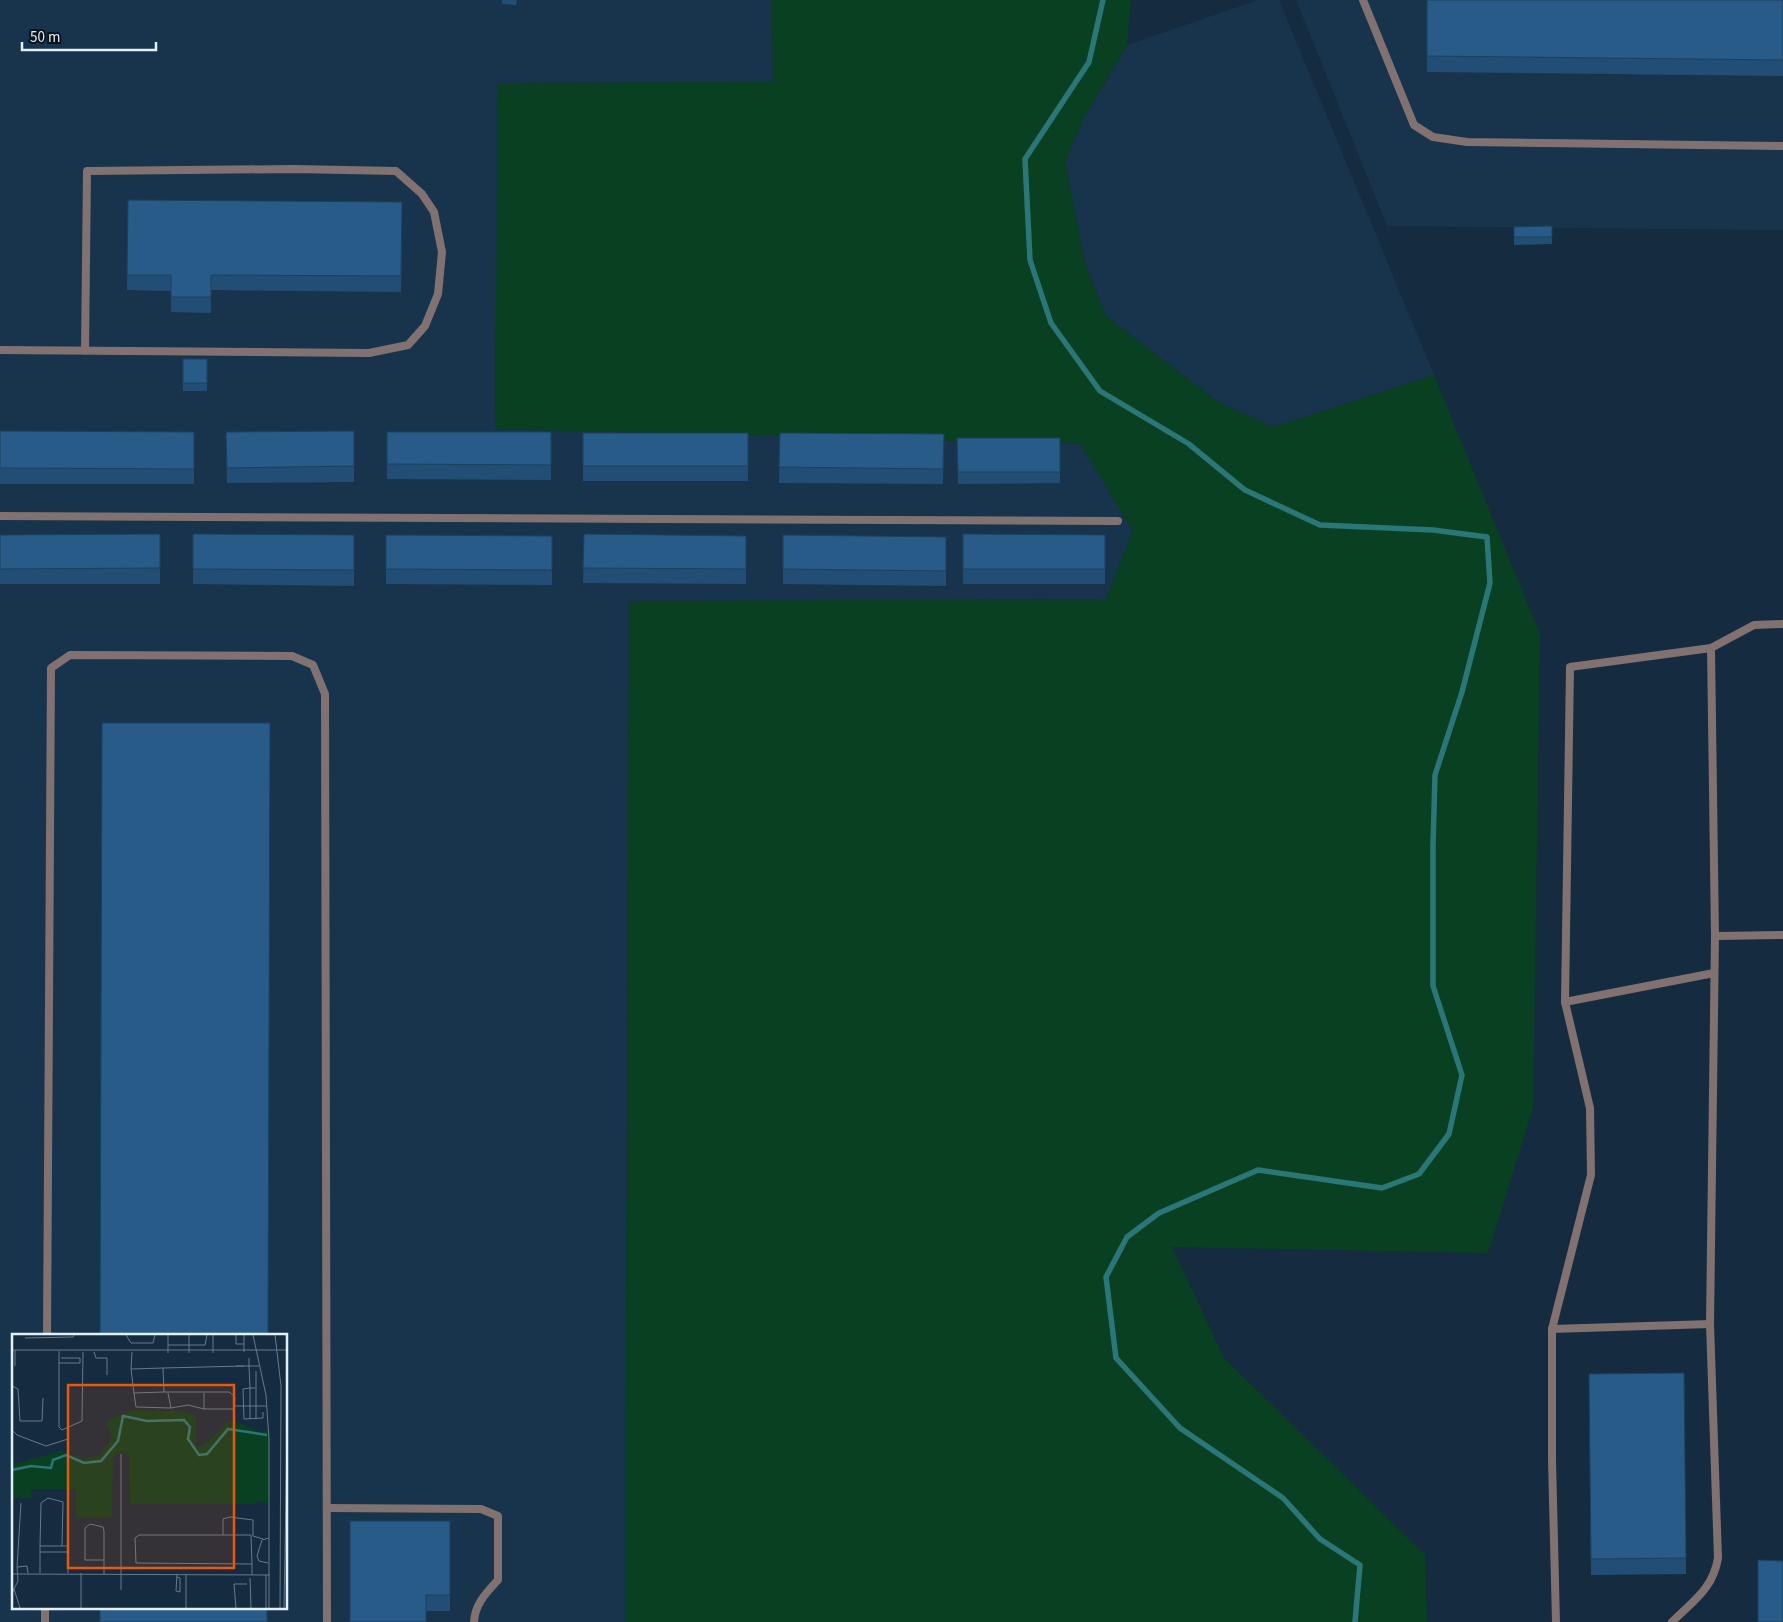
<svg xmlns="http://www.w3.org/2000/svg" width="1783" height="1622" viewBox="0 0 1783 1622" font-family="'Source Sans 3',sans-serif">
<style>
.built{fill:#18344d;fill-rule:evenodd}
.green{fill:#094022}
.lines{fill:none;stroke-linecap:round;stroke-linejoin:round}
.stream{stroke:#2b7778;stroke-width:5.5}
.service{stroke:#817170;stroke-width:8}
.wall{fill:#224e75}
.building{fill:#285b88;stroke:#1c405f}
.inset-river{fill:none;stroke:#2b7778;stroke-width:2.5}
.inset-road{fill:none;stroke:#677a8b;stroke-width:1}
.view{fill:#e8590c;fill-opacity:0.15;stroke:#e8590c;stroke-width:2.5}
.inset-edge{fill:none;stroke:#e3f1fe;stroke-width:2.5}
</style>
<rect width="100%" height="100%" fill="#152b3f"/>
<!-- built -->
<g class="built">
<path d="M0 0H772L773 82 498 83 495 429 1081 444 1133 531 1106 599 629 602 625 1622H0ZM14 1336H286V1608H14Z"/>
<polygon points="1258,0 1279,0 1434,375 1273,427 1218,402 1106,316 1085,263 1065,162 1083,120 1127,45"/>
<polygon points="1296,0 1783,0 1783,230 1387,226"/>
</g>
<!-- green -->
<polygon class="green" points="772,0 1131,0 1127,45 1083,120 1065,162 1085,263 1106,316 1218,402 1273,427 1434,375 1540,634 1533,1108 1488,1253 1172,1247 1224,1358 1425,1555 1427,1622 625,1622 629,601 1106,599 1133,531 1080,444 495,429 498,83 773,82"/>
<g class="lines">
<!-- stream -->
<polyline class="stream" points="1103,0 1089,62 1025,159 1030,260 1051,323 1100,391 1189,444 1245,490 1320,525 1433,530 1487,537 1490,583 1462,692 1435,775 1433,846 1433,986 1462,1075 1449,1134 1419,1174 1382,1188 1258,1170 1159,1213 1127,1237 1106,1277 1116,1358 1180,1428 1283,1498 1320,1539 1360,1565 1355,1622"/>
<!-- service -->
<g class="service">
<polyline points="1363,0 1414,125 1433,137 1467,142 1783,146"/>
<polyline points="0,350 369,353 408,345 425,326 438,294 442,252 434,212 422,194 396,171 294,169 87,171 85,351"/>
<polyline points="0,516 1118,521"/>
<polyline points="1711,648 1754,625 1783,624"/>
<polyline points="1714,973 1565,1002 1570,667 1711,648 1715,936"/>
<polyline points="1552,1329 1591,1175 1590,1108 1565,1002"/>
<polyline points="47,1336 51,668 70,655 292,656 313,665 325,694 327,1622"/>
<path d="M327 1508 481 1509 498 1516V1580C486 1593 475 1604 474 1622"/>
<polyline points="45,1622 45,1608"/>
<polyline points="1556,1622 1552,1460 1552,1329 1710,1324"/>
<path d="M1672 1622C1693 1601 1713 1589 1718 1558L1710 1324 1715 936 1783 935"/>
</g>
</g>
<!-- wall -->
<g class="wall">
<polygon points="502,0 517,0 516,5 502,4"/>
<polygon points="1427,0 1783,0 1783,76 1427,72"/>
<polygon points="128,200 402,202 401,292 211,290 211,313 171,312 171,291 127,290"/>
<polygon points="1552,226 1552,244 1514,245 1514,227"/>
<rect x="183" y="359" width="24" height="32"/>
<polygon points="0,431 194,432 194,484 0,484"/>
<polygon points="354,431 354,482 227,483 226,432"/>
<polygon points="387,432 551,432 551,480 387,479"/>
<rect x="583" y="433" width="165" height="48"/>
<polygon points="780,433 944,434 943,484 779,483"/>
<polygon points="957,438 1060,438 1060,483 958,484"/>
<polygon points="160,534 160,584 0,584 0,535"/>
<polygon points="193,534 354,535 354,586 193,584"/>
<polygon points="584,534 746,536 746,584 583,583"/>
<polygon points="963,534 1105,535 1105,584 963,584"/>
<polygon points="386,535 552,536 552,585 386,584"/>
<polygon points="783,535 946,537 946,586 783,584"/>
<polygon points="1684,1373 1686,1574 1591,1575 1589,1374"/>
<polygon points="450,1521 450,1611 426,1611 350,1622"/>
</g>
<!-- building -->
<g class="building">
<polygon points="1427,0 1783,0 1783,60 1427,56"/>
<polygon points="128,200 402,202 401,276 211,275 211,297 171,297 171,275 127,275"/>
<polygon points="1552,226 1552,237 1514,237 1514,227"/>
<rect x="183" y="359" width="24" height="24"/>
<polygon points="0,431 194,432 194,469 0,468"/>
<polygon points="354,431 354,466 227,468 226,432"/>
<polygon points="387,432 551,432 551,465 387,464"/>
<rect x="583" y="433" width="165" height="33"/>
<polygon points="780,433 944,434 943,469 779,467"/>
<polygon points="957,438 1060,438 1060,472 958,472"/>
<polygon points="160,534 160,568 0,569 0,535"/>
<polygon points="193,534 354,535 354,570 193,569"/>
<polygon points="584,534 746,536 746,569 583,568"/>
<polygon points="963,534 1105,535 1105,569 963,569"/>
<polygon points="386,535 552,536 552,570 386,569"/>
<polygon points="783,535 946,537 946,571 783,569"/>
<polygon points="102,723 270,723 268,1336 100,1336"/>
<polygon points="1684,1373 1686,1558 1591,1559 1589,1374"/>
<polygon points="350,1521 450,1521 450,1595 426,1595 426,1622 350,1622"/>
<polygon points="1758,1560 1783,1561 1783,1622 1758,1622"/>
<rect x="100" y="1608" width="167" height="14"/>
</g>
<!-- overview -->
<g transform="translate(12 1334)">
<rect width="275" height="275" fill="#152b3f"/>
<path d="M121 76 169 77 184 82V114L195 109 215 88H225L248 98 258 95 257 170 244 167 243 170H118L117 121 110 118 101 124 100 184 64 183V155H20L19 164H0V131L48 117 72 125 88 121 100 104 94 87Z" fill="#094022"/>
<path class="inset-river" d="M0 136 19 132 39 134 41 126 54 121 72 129 89 127 106 107 111 82 135 87 172 86 178 93 176 105 187 121 195 120 216 95 255 101"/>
<path class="inset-road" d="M114 1 119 9H141L143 1M156 1V19M177 1V19M201 1V19M224 1V10H232M232 1V18M241 1 254 61 257 105V274M263 1 269 52 268 274M13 4 61 3 62 1M156 11H193L195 1M0 16H275M3 16V32M47 17V93L50 96 70 87 71 18M82 18 84 24H95V41M47 29H68V24H49M224 32H237V24M247 32H237L238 54 231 55 232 85 251 84V78M119 35 120 18M244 37V85M0 52 6 55 8 87H30L31 64M152 58 122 59 124 73 159 74 156 59M122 59 119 35 151 34M192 59V75H222L223 63 217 58H152L151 34 232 32M223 72H254M159 74 176 71 192 75M238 85V54H243M0 96 5 101 34 112 56 105M211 201V185L218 183 241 186V202L251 205M28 212 29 169 36 164 51 168 50 212M28 218H56M256 229 247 227 245 222 250 206 257 204M240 230 239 201H127L123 204 124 229 240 230V241M5 233 9 169M28 239V212H56V239M0 240 258 241M92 240V197L91 193 78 190 73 194V226H92M174 240V274M165 243 168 244V258L164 257 165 240M238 244 239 274M2 255 8 274M109 256V120M0 259 6 247 5 233 15 232 16 239M69 274V239M224 274 222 250H235M254 274V241M272 274 275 105"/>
<path class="view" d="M56 51H222V234H56Z"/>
<rect width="275" height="275" class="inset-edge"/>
</g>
<!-- scale -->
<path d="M22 42v8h134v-8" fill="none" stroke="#e3f1fe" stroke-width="2.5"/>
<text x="30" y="42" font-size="15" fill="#e3f1fe" stroke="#09131c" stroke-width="4" paint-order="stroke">50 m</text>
</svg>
